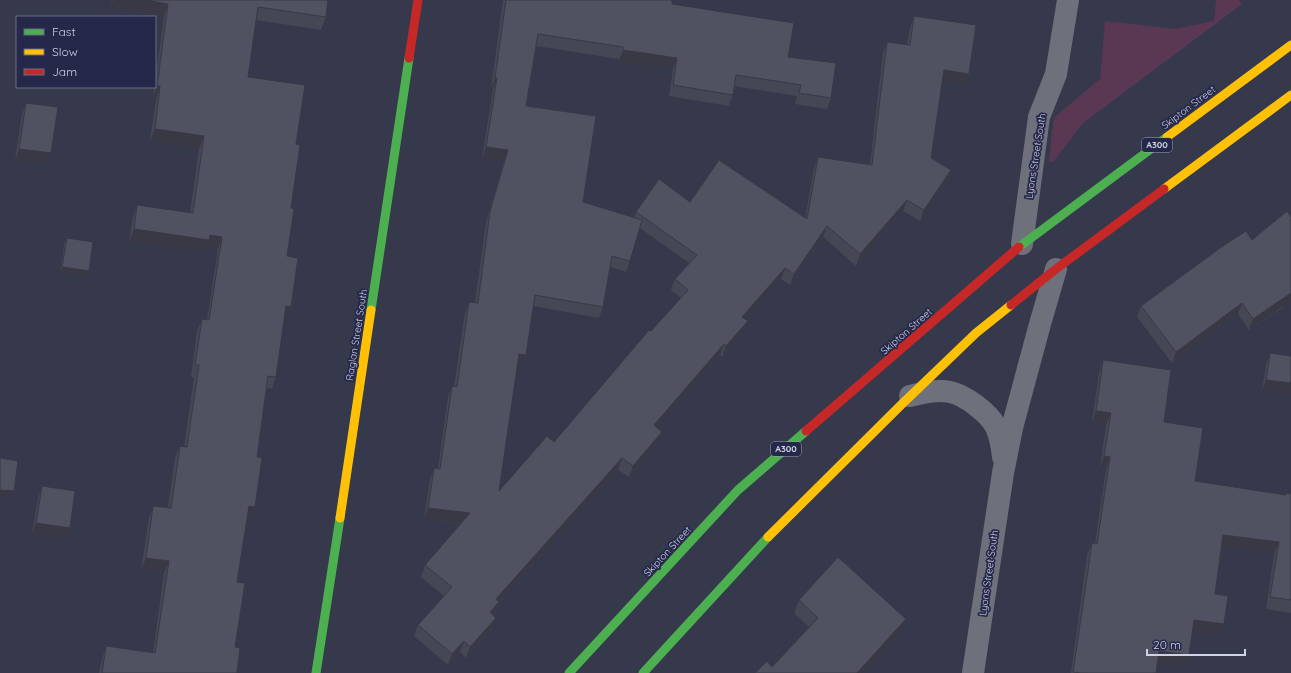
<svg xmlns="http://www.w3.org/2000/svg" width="1291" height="673" viewBox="0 0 1291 673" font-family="Quicksand,sans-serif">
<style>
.green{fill:#5a3854}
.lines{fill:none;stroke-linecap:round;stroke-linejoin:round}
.street{stroke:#6e707c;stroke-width:22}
.fast{stroke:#4caf50;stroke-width:9}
.slow{stroke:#ffc107;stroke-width:9}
.jam{stroke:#c62828;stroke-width:9}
.wall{fill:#454754;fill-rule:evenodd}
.shaded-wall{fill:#383945}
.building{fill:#505262;stroke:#383945}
.labels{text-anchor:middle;stroke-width:3.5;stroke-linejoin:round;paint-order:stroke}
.shield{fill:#252849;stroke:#9ca0b8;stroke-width:1}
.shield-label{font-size:9px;font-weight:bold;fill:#cfd3e8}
.street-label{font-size:10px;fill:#cfd3e8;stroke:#252849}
</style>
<rect width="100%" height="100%" fill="#36394c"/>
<!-- green -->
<polygon class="green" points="1216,0 1239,0 1242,4 1083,123 1053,162 1049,162 1053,123 1056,116 1100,79 1105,21 1175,29 1214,21"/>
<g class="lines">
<!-- street -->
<g class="street">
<polyline points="1022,244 1039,117 1056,74 1068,0"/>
<path d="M910 396C922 393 937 389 950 392 965 395 989 413 996 427 1000 436 1002 447 1003 457"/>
<polyline points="973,673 1003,473 1012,428 1040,324 1056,269"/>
</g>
<!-- fast -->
<g class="fast">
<polyline points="1019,247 1167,137"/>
<polyline points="371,310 409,58"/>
<polyline points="316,673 340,518"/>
<polyline points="569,673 738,490 806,431"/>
<polyline points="643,673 768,537"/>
</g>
<!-- slow -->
<g class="slow">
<polyline points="1167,137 1291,45"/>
<polyline points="1164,189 1291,95"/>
<polyline points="340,518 371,310"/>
<polyline points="768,537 901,405 976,333 1011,305"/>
</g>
<!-- jam -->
<g class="jam">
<polyline points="409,58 418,0"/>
<polyline points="1011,305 1056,269 1164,189"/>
<polyline points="806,431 1019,247"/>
</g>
</g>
<!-- wall -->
<g class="wall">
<polygon points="112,0 328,0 326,17 321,30 256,20 248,77 296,144 287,256 291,307 287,319 284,319 276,377 272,389 267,388 257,457 255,507 251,519 247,519 237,582 235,647 237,673 99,673 102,659 106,646 153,653 164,573 141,570 149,518 153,506 168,508 175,458 180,446 184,447 194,378 191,377 197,331 202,319 207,320 218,249 206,247 204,252 129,242 133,217 137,205 190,213 199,149 150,141 156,99 153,98 154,87 155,87 155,82 164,16 110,8"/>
<path d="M503 0H672V4L788 57 831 98 827 109 795 104 797 96 734 86 733 95 729 106 669 96 673 69 619 61V59L536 46 526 106 583 202 634 218 636 212 690 202 805 218 814 168 818 157 870 164 883 53 887 42 907 45 910 28 914 16 969 74 965 85 942 81 931 158 951 170 947 181 920 221 903 211 856 266 823 237 790 285 781 279 746 319 744 333 722 357 720 355 657 427 658 443 629 477 618 470 498 604 495 613 493 615 492 629 466 658 460 652 448 665 414 636 418 625 444 596 421 577 425 565 461 524 424 519 430 479 434 468H438L448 397 452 386H454L465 313 469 302 475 303 486 222 504 161 482 158 493 89H491ZM640 228 689 263 675 279 671 290 681 298 554 442 499 491 517 365 522 366 526 355 533 306 599 318 603 307 610 267 626 272 630 261Z"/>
<polygon points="26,103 51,153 47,164 15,160 22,114"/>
<polygon points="67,238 87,277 60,273 64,244"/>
<polygon points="1220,248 1285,306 1249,330 1238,314 1172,363 1137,317 1141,306"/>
<polygon points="1270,353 1291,356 1291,395 1262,391 1266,364"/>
<polygon points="1103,360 1164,422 1195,481 1285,495 1291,494 1291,613 1266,609 1274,554 1222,547 1215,594 1220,636 1192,632 1184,667 1157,663 1156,673 1071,673 1087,555 1092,543 1095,543 1106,469 1100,468 1106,425 1092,422 1099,372"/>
<polygon points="42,486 66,539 32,534 38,498"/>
<polygon points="799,600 906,619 902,632 772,667 809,627 794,613"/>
</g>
<!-- shaded-wall -->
<g class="shaded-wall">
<polygon points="113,0 145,0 168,4 164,16 110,8"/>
<polygon points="623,50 677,58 673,69 619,61"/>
<polygon points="944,70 969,74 965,85 939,81"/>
<polygon points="495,78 497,78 493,89 491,89"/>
<polygon points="157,86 160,86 156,99 153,98"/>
<polygon points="155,129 204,136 199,149 150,141"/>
<polygon points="486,147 508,150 504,161 482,158"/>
<polygon points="19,149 51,153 47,164 15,160"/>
<polygon points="951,170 947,181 920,221 924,210"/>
<polygon points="907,200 903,211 856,266 860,254"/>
<polygon points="827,226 823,237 790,285 794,274"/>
<polygon points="134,229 210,235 222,237 218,249 206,247 204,252 129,242"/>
<polygon points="62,267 89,271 87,277 60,273"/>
<polygon points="785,268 781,279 738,328 742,317"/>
<polygon points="1291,293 1291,301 1249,330 1253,319"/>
<polygon points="1242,303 1238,314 1172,363 1176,352"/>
<polygon points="286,306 291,307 287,319 282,318"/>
<polygon points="748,321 744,333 722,357 726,346"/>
<polygon points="724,344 720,355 650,436 654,425"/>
<polygon points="519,354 526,355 522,366 515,365"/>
<polygon points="1266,380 1291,383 1291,395 1262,391"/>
<polygon points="1096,411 1111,413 1106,425 1092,422"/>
<polygon points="662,432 658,443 629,477 633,466"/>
<polygon points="1104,456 1110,457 1106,469 1100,468"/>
<polygon points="622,458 618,470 498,604 495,613 486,623 490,612 496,599"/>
<polygon points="0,490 14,491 12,497 0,496"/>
<polygon points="249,506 255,507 251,519 244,518"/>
<polygon points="428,508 470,513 465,524 424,519"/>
<polygon points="36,523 70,528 66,539 32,534"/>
<polygon points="1223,535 1279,542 1274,554 1219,547"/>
<polygon points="146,558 169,561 164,573 141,570"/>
<polygon points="496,618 492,629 466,658 470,647"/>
<polygon points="906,619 902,632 864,673 857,673"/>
<polygon points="1194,620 1224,624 1220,636 1190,632"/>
<polygon points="464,641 460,652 448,665 452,654"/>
<polygon points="1159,651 1189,655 1184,667 1155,663"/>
</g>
<!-- building -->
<g class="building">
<polygon points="145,0 328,0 326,17 258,7 248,77 305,85 296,144 300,145 291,208 294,209 287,256 298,258 291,307 286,306 276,377 268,376 257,457 262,458 255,507 249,506 237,582 245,583 235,647 240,648 237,673 102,673 106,646 155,653 169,561 146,558 153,506 171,508 180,446 187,447 199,365 195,365 202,319 209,320 222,237 210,235 209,240 134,229 137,205 193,213 204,136 155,129 160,86 157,86 168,4"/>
<polygon points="506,0 672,0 672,4 794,23 788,57 836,63 831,98 799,93 801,85 736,75 733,95 673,85 677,58 623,50 623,47 538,34 526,106 596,116 583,202 642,220 630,261 612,256 603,307 535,295 526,355 519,354 499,491 547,436 554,442 649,330 651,331 688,290 675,279 697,255 636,212 659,179 690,202 719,160 807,219 818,157 872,165 887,42 910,45 914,16 976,25 969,74 944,70 931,158 951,170 924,210 907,200 860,254 827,226 794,274 785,268 742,317 748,321 726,346 724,344 654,425 662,432 633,466 622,458 496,599 499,602 490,612 496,618 470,647 464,641 452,654 418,625 452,587 425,565 470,513 428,508 434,468 440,469 452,386 457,387 469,302 478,303 490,211 508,150 486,147 497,78 495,78"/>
<polygon points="26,103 58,107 51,153 19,149"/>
<polygon points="1287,211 1291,217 1291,293 1253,319 1242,303 1176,352 1141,306 1220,248 1246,231 1252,240"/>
<polygon points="67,238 93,242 89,271 62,267"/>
<polygon points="1270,353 1291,356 1291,383 1266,380"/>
<polygon points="1103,360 1171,370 1164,422 1203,428 1195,481 1286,495 1286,493 1291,494 1291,600 1270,597 1279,542 1223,535 1215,594 1228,596 1224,624 1194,620 1189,655 1159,651 1156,673 1081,673 1073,672 1092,543 1097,544 1110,457 1104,456 1111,413 1096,411"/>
<polygon points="0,458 18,461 14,491 0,490"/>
<polygon points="42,486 75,491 70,528 36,523"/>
<polygon points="838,557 906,619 857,673 755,673 767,661 772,667 818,618 799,600"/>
</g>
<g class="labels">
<!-- shield labels -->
<g class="shield">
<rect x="1142" y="138" width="30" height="14" rx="3"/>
<rect x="771" y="442" width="30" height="14" rx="3"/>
</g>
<g class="shield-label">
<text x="1157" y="148">A300</text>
<text x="786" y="452">A300</text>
</g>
<!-- street labels -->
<g class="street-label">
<text transform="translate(1188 107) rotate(-37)" y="4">Skipton Street</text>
<text transform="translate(1035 156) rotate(-81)" y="4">Lyons Street South</text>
<text transform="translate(906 331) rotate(-41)" y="4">Skipton Street</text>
<text transform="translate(356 335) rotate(-81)" y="4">Raglan Street South</text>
<text transform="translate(667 551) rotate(-47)" y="4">Skipton Street</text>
<text transform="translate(988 573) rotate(-82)" y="4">Lyons Street South</text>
</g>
</g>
<!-- legend -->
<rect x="16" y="16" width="140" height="72" fill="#252849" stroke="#696c89"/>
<rect x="24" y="29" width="20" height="6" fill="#4caf50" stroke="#696c89"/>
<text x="52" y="36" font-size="12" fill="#cfd3e8">Fast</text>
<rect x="24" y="49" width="20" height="6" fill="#ffc107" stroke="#696c89"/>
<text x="52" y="56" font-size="12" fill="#cfd3e8">Slow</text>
<rect x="24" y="69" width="20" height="6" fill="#c62828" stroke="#696c89"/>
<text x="52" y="76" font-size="12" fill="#cfd3e8">Jam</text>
<!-- scale -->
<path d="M1147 649v6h98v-6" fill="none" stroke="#cfd3e8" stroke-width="2"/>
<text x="1153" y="649" font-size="12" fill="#cfd3e8" stroke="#252849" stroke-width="3" paint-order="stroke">20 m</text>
</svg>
